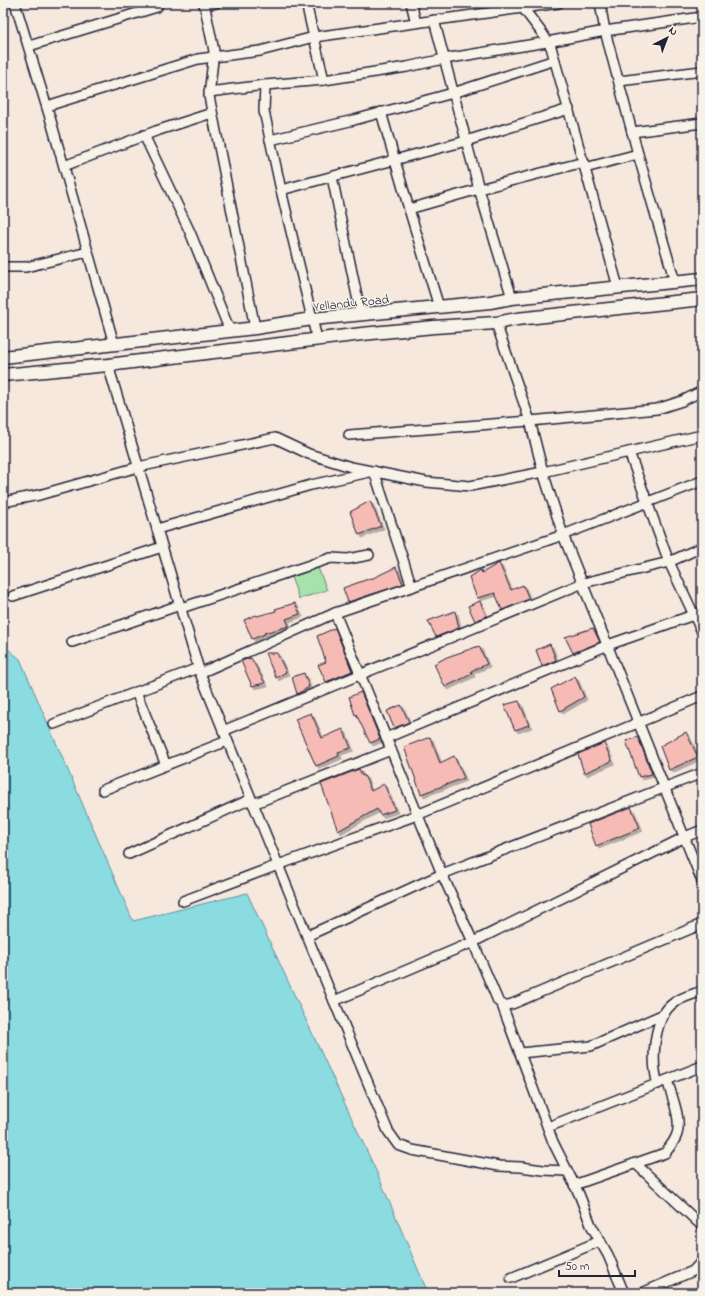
<svg xmlns="http://www.w3.org/2000/svg" width="705" height="1296" viewBox="0 0 705 1296" font-family="'Indie Flower',sans-serif">
<style>
.green{fill:#a5e3ab;stroke:#648273}
.water{fill:#8adce0;stroke:#60929e}
.building{fill:#f7bbb5;stroke:#22223b;filter:url(#shadow)}
.lines{fill:none;stroke-linecap:round;stroke-linejoin:round}
.minor-casing{stroke:#22223b;stroke-width:12}
.secondary-casing{stroke:#22223b;stroke-width:15}
.minor{stroke:#f7f3e8;stroke-width:9}
.secondary{stroke:#f7f3e8;stroke-width:12}
.labels{text-anchor:middle;stroke-width:3;stroke-linejoin:round;paint-order:stroke}
.street-label{font-size:13px;fill:#22223b;stroke:#f7f3e8}
</style>
<defs>
<filter id="shadow"><feDropShadow dx="3" dy="3" stdDeviation="0" flood-color="#0004"/></filter>
</defs>
<rect width="100%" height="100%" fill="#f7e8de"/>
<filter id="ink" filterUnits="userSpaceOnUse"><feTurbulence type="fractalNoise" baseFrequency=".025" numOctaves="2"/><feDisplacementMap in="SourceGraphic" scale="8" xChannelSelector="R" yChannelSelector="G"/><feConvolveMatrix kernelMatrix="1 2 1 2 8 2 1 2 1" color-interpolation-filters="sRGB"/></filter>
<g filter="url(#ink)">
<!-- green -->
<polygon class="green" points="318,568 327,590 299,599 291,577"/>
<!-- water -->
<polygon class="water" points="3,645 20,659 133,921 247,893 378,1175 428,1293 3,1293"/>
<!-- building -->
<g class="building">
<polygon points="370,501 381,526 359,535 350,512"/>
<polygon points="499,563 511,590 523,585 529,599 502,610 495,593 477,598 469,577 481,570 482,573"/>
<polygon points="396,567 403,584 348,602 343,588 371,578 371,579"/>
<polygon points="480,601 486,616 475,621 468,606"/>
<polygon points="295,603 300,614 286,619 289,626 264,633 265,634 252,639 244,620 256,615 257,616 276,611 275,609"/>
<polygon points="455,611 459,628 436,637 428,621"/>
<polygon points="335,628 352,671 326,682 318,665 326,662 317,636"/>
<polygon points="593,628 600,642 573,653 565,637"/>
<polygon points="550,644 556,660 542,666 536,650"/>
<polygon points="479,646 487,664 471,671 472,674 445,687 434,664 447,657"/>
<polygon points="265,653 277,653 286,672 276,678"/>
<polygon points="251,658 265,683 252,686 241,661"/>
<polygon points="304,673 309,687 297,694 292,677"/>
<polygon points="575,676 584,697 560,711 551,689"/>
<polygon points="361,692 380,739 370,743 356,714 355,715 349,697"/>
<polygon points="519,701 529,725 515,730 504,705"/>
<polygon points="401,705 409,722 394,728 387,711"/>
<polygon points="311,713 322,738 343,729 351,748 338,752 339,756 316,766 295,719"/>
<polygon points="686,732 698,757 669,770 660,746"/>
<polygon points="430,737 440,763 454,756 464,778 421,794 404,747"/>
<polygon points="638,737 652,774 639,777 626,741"/>
<polygon points="604,743 612,761 584,773 578,754"/>
<polygon points="359,769 362,776 364,775 371,791 384,784 395,810 380,815 377,809 338,831 321,784"/>
<polygon points="631,807 640,828 596,846 588,824"/>
</g>
<g class="lines">
<defs>
<g id="minor">
<polyline points="15,3 51,121 114,344"/>
<polyline points="204,3 214,51 209,96 255,328"/>
<polyline points="306,3 324,80 265,85 264,111 281,190 317,339"/>
<polyline points="411,3 416,23"/>
<polyline points="600,3 605,31 638,154 675,282"/>
<polyline points="522,4 523,8 542,33 551,47 618,287"/>
<polyline points="204,5 216,3"/>
<polyline points="434,20 479,189 512,298"/>
<polyline points="29,46 157,7"/>
<polyline points="324,80 407,67 444,59 547,42 605,31 702,17"/>
<polyline points="619,81 702,71"/>
<polyline points="209,92 265,85"/>
<polyline points="47,106 198,59 260,51 314,37 559,3"/>
<polyline points="381,112 409,209 439,307"/>
<polyline points="632,132 702,123"/>
<polyline points="144,135 190,232 230,331"/>
<polyline points="270,140 354,120 453,93 555,60"/>
<polyline points="64,166 156,131 212,113"/>
<polyline points="585,168 638,154"/>
<polyline points="332,177 361,315"/>
<polyline points="281,190 466,141 569,109"/>
<polyline points="409,209 479,189 584,162"/>
<polyline points="3,267 26,267 88,252"/>
<polyline points="496,323 530,421 543,472 563,535 702,881"/>
<polyline points="108,365 200,673 307,936 388,1131 398,1145 412,1150 499,1166 521,1167 543,1170 567,1171"/>
<polyline points="349,435 530,421 657,409 682,401 702,391"/>
<polyline points="629,452 669,562 702,632"/>
<polyline points="3,502 39,495 138,467 275,438 309,454 351,467 426,482 470,486 543,472 702,435"/>
<polyline points="157,529 311,485 374,471 412,587"/>
<polyline points="13,596 162,547"/>
<polyline points="181,608 331,558 348,559 369,555"/>
<path d="M335 613 442 874 473 942 498 1001C503 1006 505 1006 512 1004L702 924"/>
<polyline points="72,642 180,605"/>
<polyline points="200,673 335,613 563,535 702,481"/>
<polyline points="136,692 166,765"/>
<polyline points="54,724 198,668"/>
<polyline points="223,731 583,583 669,562 702,547"/>
<polyline points="386,738 608,645 702,612"/>
<polyline points="103,790 227,741"/>
<polyline points="253,804 391,750"/>
<polyline points="129,854 251,799"/>
<polyline points="183,901 278,865 417,815 702,696"/>
<polyline points="307,936 442,874 702,773"/>
<polyline points="334,1001 473,942 685,837 702,830"/>
<polyline points="502,1005 553,1142 579,1194 591,1225 608,1255 624,1293"/>
<polyline points="520,1053 591,1046 664,1014"/>
<path d="M658 1084C651 1062 653 1021 671 1005 680 997 692 995 702 991"/>
<polyline points="548,1127 702,1066"/>
<polyline points="635,1163 702,1226"/>
<path d="M574 1185 665 1153C670 1147 675 1141 677 1134 682 1120 671 1094 667 1080"/>
<polyline points="511,1278 600,1241"/>
<polyline points="642,1293 693,1271 702,1261"/>
</g>
<g id="secondary">
<polyline points="3,357 255,328 312,319 490,302 512,298 702,279"/>
<polyline points="3,375 108,365 362,334 434,327 496,323 517,319 702,299"/>
</g>
</defs>
<!-- minor casing -->
<use href="#minor" class="minor-casing"/>
<!-- secondary casing -->
<use href="#secondary" class="secondary-casing"/>
<!-- minor -->
<use href="#minor" class="minor"/>
<!-- secondary -->
<use href="#secondary" class="secondary"/>
</g>
</g>
<g class="labels">
<!-- street labels -->
<g class="street-label">
<text transform="translate(351 302) rotate(-6)" y="5">Yellandu Road</text>
</g>
</g>
<!-- margin -->
<rect width="705" height="1296" fill="none" stroke="#f7f3e8" stroke-width="16"/>
<rect x="8" y="8" width="689" height="1280" fill="none" stroke="#22223b" stroke-width="1.5" filter="url(#ink)"/>
<!-- north arrow -->
<g transform="translate(667 38) rotate(42)" stroke="#f7f3e8" stroke-width="3" paint-order="stroke">
<path d="M0-3L7 15L0 10L-7 15Z" fill="#22223b"/>
<text y="-6" font-size="11" font-weight="bold" text-anchor="middle" fill="#22223b">N</text>
</g>
<!-- scale -->
<path d="M559 1270v6h76v-6" fill="none" stroke="#22223b" stroke-width="2"/>
<text x="565" y="1270" font-size="12" fill="#22223b" stroke="#f7f3e8" stroke-width="3" paint-order="stroke">50 m</text>
</svg>
